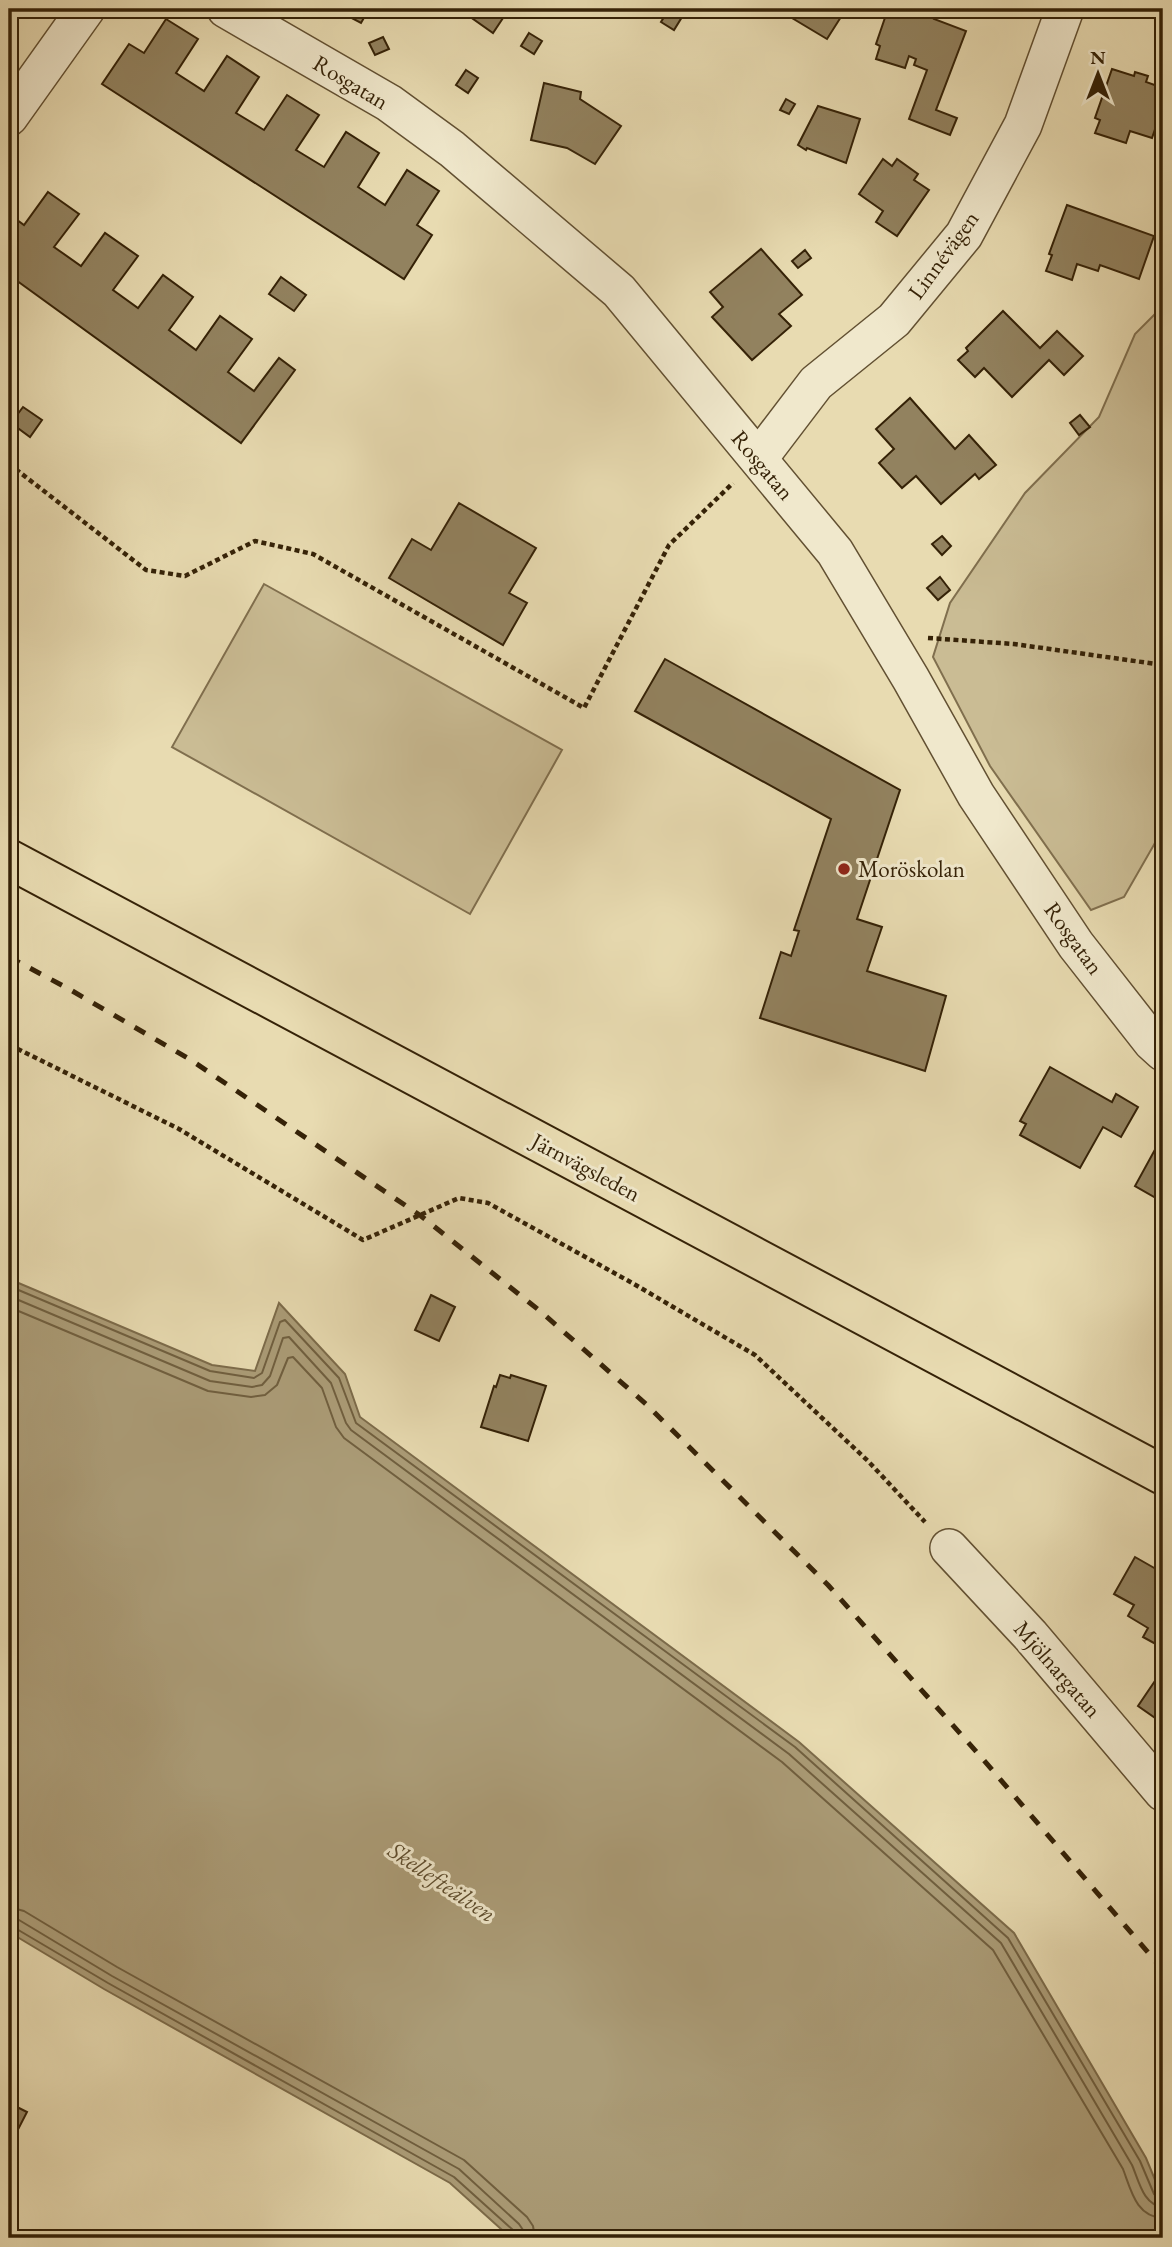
<svg xmlns="http://www.w3.org/2000/svg" width="1172" height="2247" viewBox="0 0 1172 2247" font-family="'EB Garamond',serif">
<style>
.green{fill:#cabc94;stroke:#806f4e;stroke-width:2}
.water{fill:#ab9c77;stroke:#7c6b4a;stroke-width:2}
.lines{fill:none;stroke-linecap:round;stroke-linejoin:round}
.shore{stroke:#705f3f;stroke-width:2}
.building{fill:#92825f;stroke:#352207;stroke-width:2}
.street-casing{stroke:#625032;stroke-width:40}
.primary-casing{stroke:#352207;stroke-width:42}
.path{stroke:#352207;stroke-width:4.5;stroke-dasharray:5 3.5;stroke-linecap:butt}
.street{stroke:#f0e8cc;stroke-width:37}
.primary{stroke:#e8dbb1;stroke-width:38}
.rail{stroke:#352207;stroke-width:5;stroke-dasharray:12 12;stroke-linecap:butt}
.poi-dot{fill:#8f2418;stroke:#f0e8cc;stroke-width:2.5}
.labels{text-anchor:middle;stroke-width:6;stroke-linejoin:round;paint-order:stroke}
.street-label{font-size:23px;fill:#352207;stroke:#f0e8cc}
.poi-label{font-size:23px;fill:#352207;stroke:#f0e8cc;text-anchor:start}
.water-label{font-size:24px;font-style:italic;fill:#5e4d2e;stroke:#f0e8cc}
</style>
<rect width="100%" height="100%" fill="#e8dbb1"/>
<filter id="stains"><feTurbulence type="fractalNoise" baseFrequency=".00286" numOctaves="4"/><feColorMatrix values="0 0 0 0 .2 0 0 0 0 .09 0 0 0 0 .02 0 0 0 .5 -.17"/></filter>
<radialGradient id="worn" r=".72"><stop offset=".6" stop-color="#630" stop-opacity="0"/><stop offset="1" stop-color="#630" stop-opacity=".3"/></radialGradient>
<!-- green -->
<g class="green">
<polygon points="1163,306 1163,829 1124,897 1091,910 990,766 933,657 950,603 1025,493 1099,417 1135,334"/>
<polygon points="264,584 562,750 470,914 172,747"/>
</g>
<!-- water -->
<polygon class="water" points="9,1279 212,1365 255,1371 279,1303 345,1374 360,1417 799,1742 1014,1933 1146,2158 1163,2199 1163,2238 511,2238 450,2183 104,1989 9,1932"/>
<g class="lines">
<!-- shore -->
<g class="shore">
<polyline points="9,1286 210,1371 254,1378 262,1373 280,1322 285,1320 339,1378 356,1423 795,1747 1008,1938 1140,2161 1154,2194 1158,2198 1163,2198"/>
<path d="M9 1296 210 1381 252 1387 262 1385 270 1376 283 1338 289 1337 331 1383 346 1423 351 1430 789 1754 1001 1943 1132 2165C1139 2181 1143 2205 1163 2207"/>
<path d="M9 1307 208 1391 251 1397 265 1395 277 1385 288 1358 293 1357 322 1388 336 1427 344 1438 782 1762 993 1950 1123 2169C1131 2190 1136 2217 1163 2218"/>
<polyline points="9,1907 24,1911 117,1967 464,2160 527,2217 533,2226 535,2238"/>
<polyline points="9,1918 19,1920 112,1976 459,2169 519,2224 523,2230 524,2238"/>
<polyline points="9,1927 15,1928 108,1983 454,2177 513,2230 515,2238"/>
</g>
</g>
<!-- building -->
<g class="building">
<polygon points="340,9 369,9 361,23 346,15 347,13"/>
<polygon points="459,9 509,9 493,33"/>
<polygon points="669,9 682,17 674,30 661,22"/>
<polygon points="777,9 846,9 827,39"/>
<polygon points="888,9 938,9 934,19 966,31 936,110 957,118 950,135 909,119 927,70 914,65 916,59 909,56 905,68 876,59 880,46 876,44"/>
<polygon points="166,19 198,39 176,73 204,91 227,56 259,77 236,113 264,130 287,95 319,115 296,150 324,167 346,132 379,153 358,187 385,205 407,170 439,191 417,225 432,235 404,279 102,84 129,44 144,53"/>
<polygon points="529,33 542,41 534,54 521,46"/>
<polygon points="383,37 389,49 375,55 369,43"/>
<polygon points="1112,69 1134,76 1135,72 1148,76 1146,82 1163,88 1163,106 1152,138 1130,131 1126,143 1095,133 1100,120 1095,118"/>
<polygon points="466,70 478,78 468,93 456,85"/>
<polygon points="544,83 581,92 580,99 621,126 595,164 567,148 531,140"/>
<polygon points="786,99 795,104 789,114 780,110"/>
<polygon points="818,106 860,119 846,163 807,148 806,150 798,145"/>
<polygon points="883,159 892,166 897,159 918,174 914,180 929,190 897,236 876,222 883,211 859,194"/>
<polygon points="48,192 79,214 54,247 81,266 105,233 138,256 113,290 138,308 163,275 193,297 169,330 196,350 220,316 252,339 228,372 254,391 279,358 295,370 241,443 9,275 9,214 24,225"/>
<polygon points="1067,205 1154,236 1139,279 1100,265 1098,271 1077,264 1072,280 1046,271 1052,255 1049,254"/>
<polygon points="761,249 802,295 779,314 791,326 752,360 712,317 723,307 710,292"/>
<polygon points="805,250 811,258 798,268 792,261"/>
<polygon points="281,277 306,295 294,311 269,294"/>
<polygon points="1003,311 1040,348 1057,331 1083,356 1064,375 1049,360 1012,397 984,368 975,377 958,360 968,351 966,348"/>
<polygon points="910,398 955,449 969,435 996,465 979,479 975,474 941,504 916,476 902,488 879,463 894,449 876,429"/>
<polygon points="23,407 42,420 30,437 11,423"/>
<polygon points="1080,415 1090,427 1079,435 1070,423"/>
<polygon points="459,503 536,548 509,593 527,603 503,645 389,578 412,539 431,550"/>
<polygon points="942,536 951,546 942,555 932,544"/>
<polygon points="940,577 950,590 938,600 927,588"/>
<polygon points="665,659 900,790 857,919 882,927 867,971 946,996 925,1071 760,1018 781,952 791,956 799,931 794,930 831,819 635,711"/>
<polygon points="1050,1067 1112,1102 1116,1094 1138,1107 1121,1137 1103,1127 1080,1168 1020,1135 1026,1124 1020,1121"/>
<polygon points="1163,1135 1163,1202 1135,1186"/>
<polygon points="431,1295 455,1307 439,1341 415,1330"/>
<polygon points="500,1375 510,1378 511,1375 546,1386 528,1441 481,1427 494,1386 496,1387"/>
<polygon points="1135,1557 1163,1573 1163,1648 1143,1637 1148,1628 1128,1616 1134,1605 1114,1594"/>
<polygon points="1161,1672 1163,1673 1163,1719 1161,1722 1138,1706"/>
<polygon points="9,2103 27,2112 9,2147"/>
</g>
<g class="lines">
<defs>
<g id="street">
<polyline points="226,9 389,103 452,149 619,291 835,552 911,679 976,795 1076,945 1152,1042 1163,1052"/>
<polyline points="9,117 86,9"/>
<polyline points="759,458 816,383 894,320 964,235 1023,125 1065,9"/>
<polyline points="949,1548 1030,1635 1163,1792"/>
</g>
<polyline id="primary" points="9,859 1163,1475"/>
</defs>
<!-- street casing -->
<use href="#street" class="street-casing"/>
<!-- primary casing -->
<use href="#primary" class="primary-casing"/>
<!-- path -->
<g class="path">
<polyline points="9,464 146,570 185,576 255,541 313,554 584,708 669,545 733,483"/>
<polyline points="928,638 1014,644 1163,665"/>
<polyline points="9,1048 16,1048 179,1129 363,1240 459,1198 488,1203 634,1284 755,1355 868,1461 925,1522"/>
</g>
<!-- street -->
<use href="#street" class="street"/>
<!-- primary -->
<use href="#primary" class="primary"/>
<!-- rail -->
<polyline class="rail" points="9,957 69,989 191,1060 421,1216 540,1311 646,1404 828,1585 982,1758 1163,1970"/>
</g>
<!-- markers -->
<circle class="poi-dot" cx="844" cy="869" r="7"/>
<g class="labels">
<!-- street labels -->
<g class="street-label">
<text transform="translate(351 82) rotate(31)" y="8">Rosgatan</text>
<text transform="translate(943 255) rotate(-54)" y="8">Linnévägen</text>
<text transform="translate(763 465) rotate(50)" y="8">Rosgatan</text>
<text transform="translate(1074 938) rotate(54)" y="8">Rosgatan</text>
<text transform="translate(586 1167) rotate(28)" y="8">Järnvägsleden</text>
<text transform="translate(1058 1669) rotate(49)" y="8">Mjölnargatan</text>
</g>
<!-- poi labels -->
<g class="poi-label">
<text x="858" y="877">Moröskolan</text>
</g>
<!-- water labels -->
<g class="water-label">
<text transform="translate(442 1882) rotate(34)" y="8">Skellefteälven</text>
</g>
</g>
<!-- margin -->
<rect width="1172" height="2247" fill="none" stroke="#e8dbb1" stroke-width="35"/>
<rect x="10" y="10" width="1151" height="2226" fill="none" stroke="#352207" stroke-width="3.5"/>
<rect x="18" y="18" width="1137" height="2212" fill="none" stroke="#352207" stroke-width="2"/>
<!-- north arrow -->
<g transform="translate(1098 74)" stroke="#f0e8cc" stroke-width="5" paint-order="stroke">
<path d="M0-5L12 26L0 18L-12 26Z" fill="#352207"/>
<text y="-10" font-size="19" font-weight="bold" text-anchor="middle" fill="#352207">N</text>
</g>
<rect width="100%" height="100%" filter="url(#stains)"/>
<rect width="100%" height="100%" fill="url(#worn)"/>
</svg>
